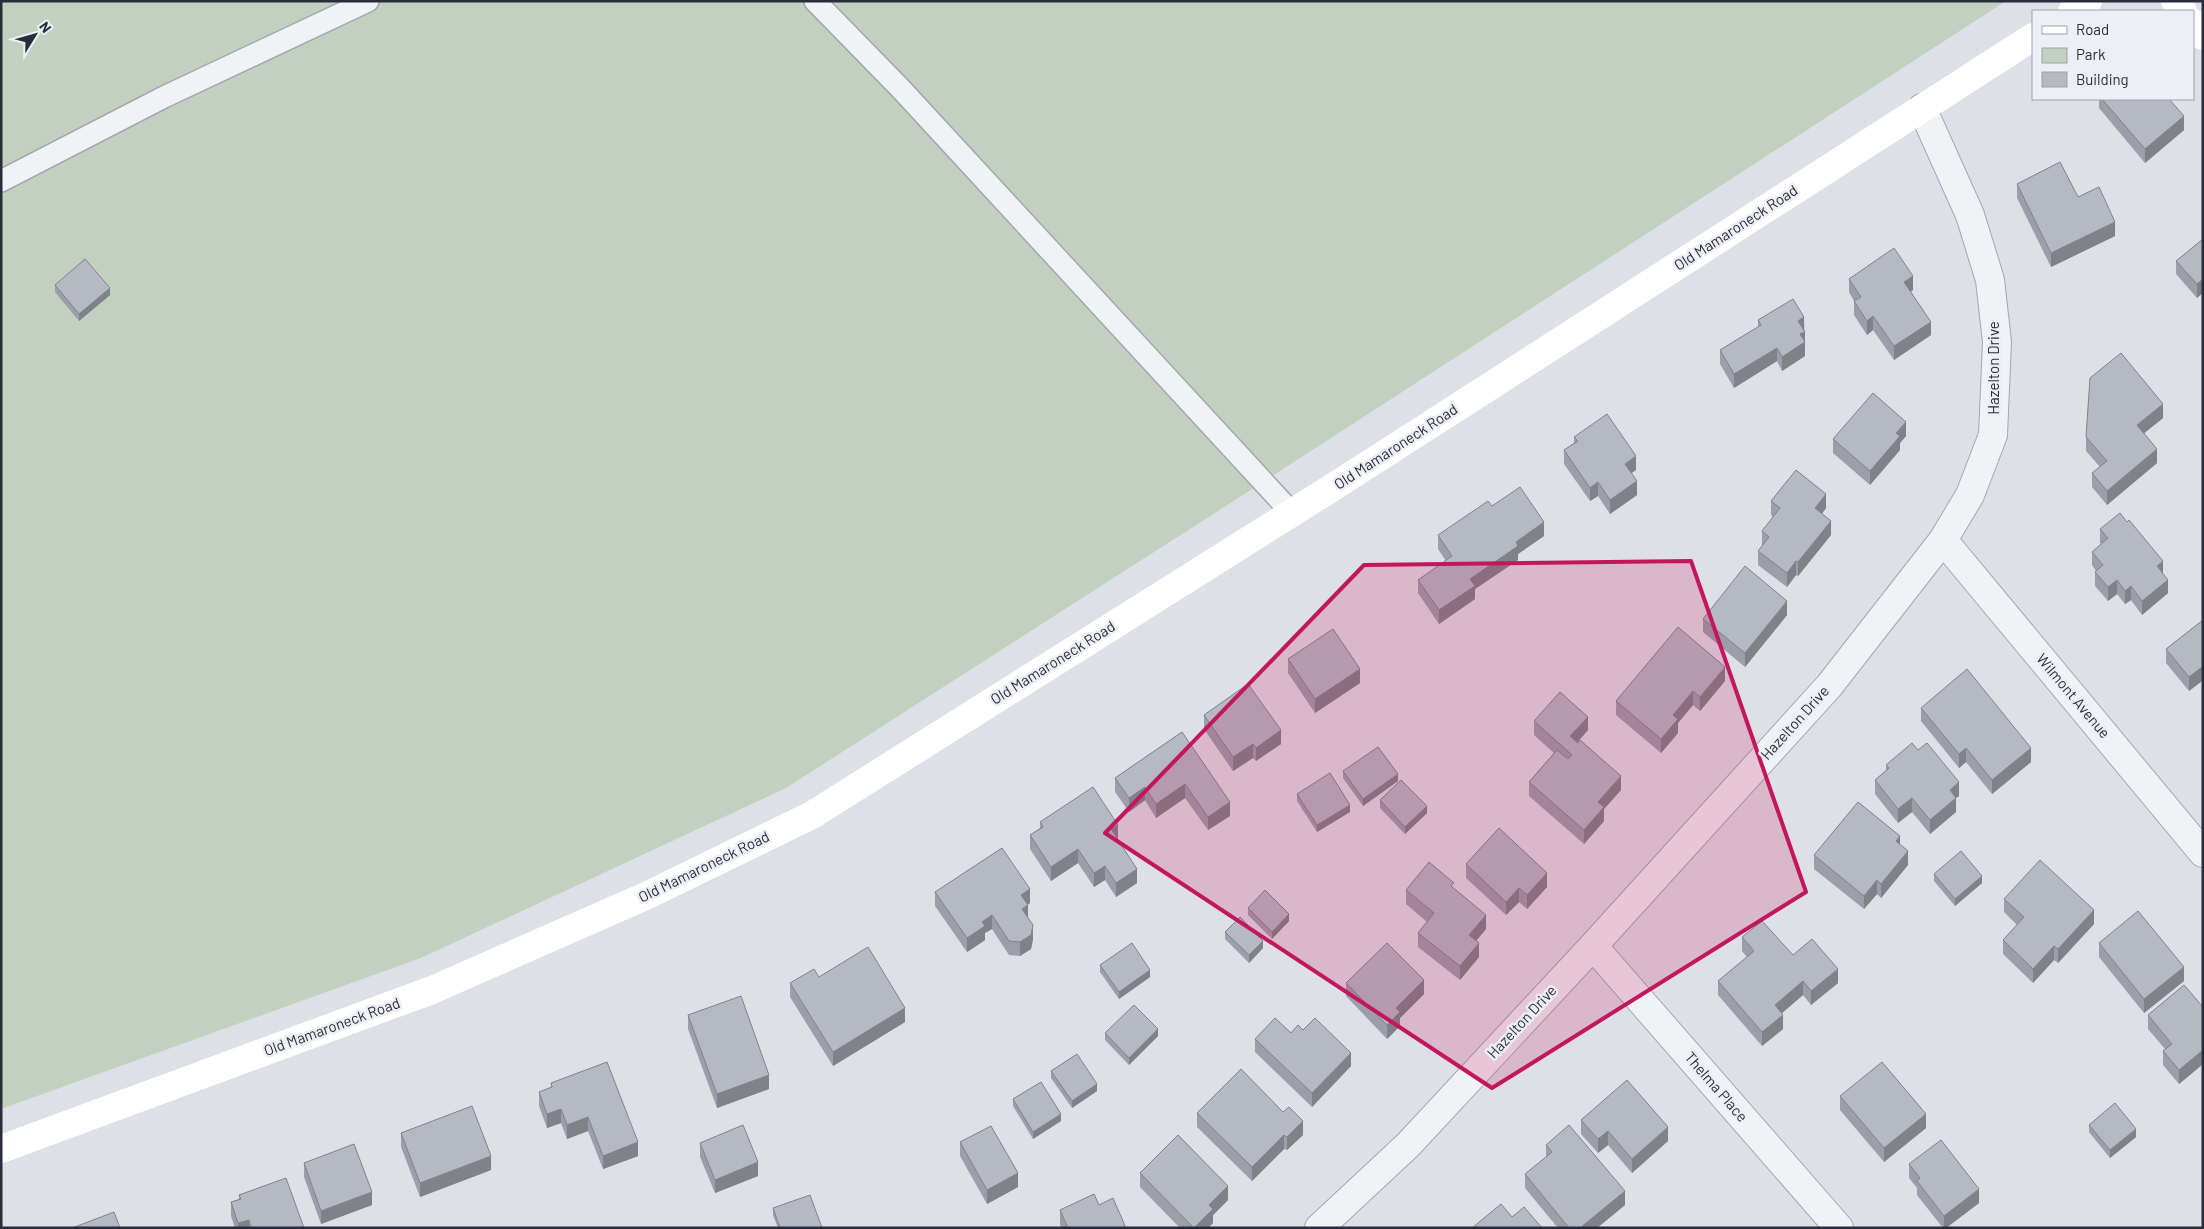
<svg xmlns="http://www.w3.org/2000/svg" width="2204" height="1229" viewBox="0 0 2204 1229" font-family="Barlow,sans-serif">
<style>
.green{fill:#c2d1bf}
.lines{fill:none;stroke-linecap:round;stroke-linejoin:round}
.lane-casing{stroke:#a4a7b1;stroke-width:24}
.street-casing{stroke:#a4a7b1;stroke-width:30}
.lane{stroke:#f0f2f6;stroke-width:21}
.street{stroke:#f0f2f6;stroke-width:28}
.secondary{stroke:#fff;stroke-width:28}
.wall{fill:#9c9fa9}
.shaded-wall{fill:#7f8289}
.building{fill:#b5b9c4;stroke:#7f8289}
.marked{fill:#c2185b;fill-opacity:0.2;stroke:#c2185b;stroke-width:4;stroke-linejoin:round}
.labels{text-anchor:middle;stroke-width:5;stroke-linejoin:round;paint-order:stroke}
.street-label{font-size:15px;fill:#282d3d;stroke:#edeff5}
</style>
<rect width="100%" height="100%" fill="#dee0e7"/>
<!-- green -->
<polygon class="green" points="1,1 2006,1 1257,486 786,788 421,958 1,1109"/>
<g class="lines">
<defs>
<g id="lane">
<polyline points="815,1 901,89 1292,513"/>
<polyline points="1,181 164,97 368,1"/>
</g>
<g id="street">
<polyline points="1943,540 2203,853"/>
<polyline points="1593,946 1839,1228"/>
<polyline points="1319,1228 1408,1145 1593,946 1829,686 1943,540 1970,495 1993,435 1997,342 1990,280 1970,215 1922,108"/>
</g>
</defs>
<!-- lane casing -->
<use href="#lane" class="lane-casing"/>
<!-- street casing -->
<use href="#street" class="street-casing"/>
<!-- lane -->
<use href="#lane" class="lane"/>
<!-- street -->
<use href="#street" class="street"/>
<!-- secondary -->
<g class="secondary">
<polyline points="2175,1 2183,11"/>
<polyline points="2072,11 2088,1"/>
<polyline points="2193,23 2203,36"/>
<polyline points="1,1149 432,990 648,895 812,815 1341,482 2033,37"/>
</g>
</g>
<!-- wall -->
<g class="wall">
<polygon points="2099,99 2169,99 2184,130 2145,163 2099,108"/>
<polygon points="2017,184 2078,197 2115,236 2051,267 2017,198"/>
<polygon points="2203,239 2197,298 2176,274 2176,261"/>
<polygon points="1849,279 1913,290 1911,291 1931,335 1894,360 1873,330 1867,335 1854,315 1854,301 1849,292"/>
<polygon points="55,285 110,295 79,321 55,292"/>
<polygon points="1804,317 1805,356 1782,371 1777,361 1734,388 1720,364 1720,350 1758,327 1758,320"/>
<polygon points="2163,418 2144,433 2157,463 2107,505 2092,487 2092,473 2100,467 2086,451 2086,437"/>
<polygon points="1906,436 1900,443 1900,450 1870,485 1833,453 1833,439"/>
<polygon points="1574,437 1636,470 1631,473 1637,495 1610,514 1598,496 1590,501 1564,464 1564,450 1574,443"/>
<polygon points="1771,501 1826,508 1822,514 1831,535 1798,576 1796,575 1787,587 1758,565 1758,551 1762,546 1762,531 1773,517 1771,515"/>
<polygon points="1492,506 1544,536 1518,554 1518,560 1475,589 1475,599 1439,624 1418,593 1418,580 1446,561 1438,549 1438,535"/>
<polygon points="2100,529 2163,574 2168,593 2142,615 2131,600 2125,604 2117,594 2108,601 2095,586 2095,572 2096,571 2092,565 2092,552 2101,544 2100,543"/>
<polygon points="1787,615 1745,667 1703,632 1703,619"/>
<polygon points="2203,620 2203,682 2202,681 2189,691 2166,663 2166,649"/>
<polygon points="1288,659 1360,683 1315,713 1288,673"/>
<polygon points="1725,681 1700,711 1693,705 1678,723 1678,733 1661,753 1616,715 1616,701"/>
<polygon points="1921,708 2031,762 1992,794 1966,762 1959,768 1921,721"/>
<polygon points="1204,715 1281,744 1256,761 1253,758 1233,771 1204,729"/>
<polygon points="1534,721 1588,730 1577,743 1621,790 1604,809 1604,821 1584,844 1529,796 1529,782 1554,753 1534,735"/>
<polygon points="1182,732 1230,816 1208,830 1185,798 1156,818 1145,800 1129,812 1115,792 1115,778"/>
<polygon points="1918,750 1959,796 1956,798 1956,812 1930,834 1912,812 1898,823 1875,794 1875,780 1886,771 1886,765"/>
<polygon points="1343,771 1398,781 1363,806 1343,778"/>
<polygon points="1297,794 1350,812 1317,832 1297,801"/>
<polygon points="1380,800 1427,813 1405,834 1380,808"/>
<polygon points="1040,822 1118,839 1137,883 1116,897 1105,880 1094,887 1078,863 1051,881 1030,849 1030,835 1040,828"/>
<polygon points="1900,844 1908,865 1881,898 1877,894 1864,909 1814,869 1814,855"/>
<polygon points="1466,864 1547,887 1527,909 1519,902 1506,915 1466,878"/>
<polygon points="1934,874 1982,883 1955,906 1934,881"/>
<polygon points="1454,889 1486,929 1476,941 1479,957 1460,980 1418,947 1418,933 1427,922 1406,904 1406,890"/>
<polygon points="935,892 1030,903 1028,904 1028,918 1033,939 1031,949 1020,956 1009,955 992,929 985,933 985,940 967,952 935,906"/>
<polygon points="2004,899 2094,924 2058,963 2054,960 2033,983 2003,954 2003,940 2017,925 2004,912"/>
<polygon points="1248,908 1289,921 1272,939 1248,915"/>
<polygon points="1225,932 1263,948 1249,963 1225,939"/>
<polygon points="1742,937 1793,955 1838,983 1811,1005 1803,995 1782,1013 1783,1029 1762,1046 1718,995 1718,981 1747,957 1742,951"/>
<polygon points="2099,943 2184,981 2144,1013 2099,957"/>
<polygon points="1100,965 1150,977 1119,999 1100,972"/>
<polygon points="819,977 905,1022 833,1066 790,997 790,983"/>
<polygon points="1346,983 1424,994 1400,1018 1400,1026 1387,1039 1346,996"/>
<polygon points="2203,1007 2203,1064 2179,1084 2163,1065 2163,1051 2165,1049 2148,1029 2148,1015"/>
<polygon points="688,1015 769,1089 717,1108 688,1029"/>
<polygon points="1303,1030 1351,1066 1312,1107 1255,1052 1255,1039"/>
<polygon points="1105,1033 1158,1036 1129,1065 1105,1040"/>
<polygon points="1051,1071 1097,1091 1072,1108 1051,1078"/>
<polygon points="551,1083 638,1156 603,1169 588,1131 567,1139 561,1123 547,1128 539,1106 539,1092 551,1087"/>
<polygon points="1840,1096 1926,1128 1884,1162 1840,1110"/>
<polygon points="1013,1099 1061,1121 1033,1139 1013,1106"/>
<polygon points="1197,1113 1303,1135 1287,1150 1284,1149 1252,1181 1197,1127"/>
<polygon points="1581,1120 1668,1141 1632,1173 1608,1145 1598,1153 1581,1134"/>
<polygon points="2089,1125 2136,1137 2110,1158 2089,1132"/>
<polygon points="401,1133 491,1170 420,1197 401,1147"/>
<polygon points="960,1142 1018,1187 987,1204 960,1156"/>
<polygon points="700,1143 758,1176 715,1193 700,1157"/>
<polygon points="1546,1145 1625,1205 1597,1228 1558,1228 1525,1188 1525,1174 1546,1158"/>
<polygon points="304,1163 372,1205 321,1224 304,1177"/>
<polygon points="1909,1164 1979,1203 1946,1228 1943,1228 1917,1195 1917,1188 1909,1178"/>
<polygon points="1140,1173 1228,1200 1213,1215 1213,1223 1208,1228 1180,1228 1140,1187"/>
<polygon points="239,1195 304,1228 235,1228 231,1216 231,1202 239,1199"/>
<polygon points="1099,1205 1126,1228 1061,1228 1060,1224 1060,1210"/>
<polygon points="773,1208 822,1228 778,1228 773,1215"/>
</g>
<!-- shaded-wall -->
<g class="shaded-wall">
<polygon points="2184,116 2184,130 2145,163 2145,149"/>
<polygon points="2115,222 2115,236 2051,267 2051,253"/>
<polygon points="1913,276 1913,290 1904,296 1904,282"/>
<polygon points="2203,279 2203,293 2197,298 2197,284"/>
<polygon points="110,288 110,295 79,321 79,314"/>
<polygon points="1873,316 1873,330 1867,335 1867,321"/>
<polygon points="1804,317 1804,331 1798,321"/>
<polygon points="1931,322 1931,335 1894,360 1894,346"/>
<polygon points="1805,332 1805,356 1782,371 1782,357 1800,334"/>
<polygon points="1777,348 1777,361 1734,388 1734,374"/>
<polygon points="2163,404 2163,418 2137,439 2137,425"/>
<polygon points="1906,422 1906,436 1900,443 1900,450 1870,485 1870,471 1896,433"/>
<polygon points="2157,449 2157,463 2107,505 2107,491"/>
<polygon points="1636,456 1636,470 1625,478 1625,464"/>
<polygon points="1637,481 1637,495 1610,514 1610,500"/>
<polygon points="1598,482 1598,496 1590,501 1590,488"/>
<polygon points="1826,494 1826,508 1815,522 1815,508"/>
<polygon points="1831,521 1831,535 1798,576 1798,562"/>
<polygon points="1544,522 1544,536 1518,554 1518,560 1475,589 1475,599 1439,624 1439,610 1470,579 1516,542"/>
<polygon points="1796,561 1796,575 1787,587 1787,573"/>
<polygon points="2163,561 2163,575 2157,566"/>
<polygon points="2117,580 2117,594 2108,601 2108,587"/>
<polygon points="2168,580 2168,593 2142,615 2142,601"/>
<polygon points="2131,586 2131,600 2125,604 2125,591"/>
<polygon points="1787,601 1787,615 1745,667 1745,653"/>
<polygon points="1725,667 1725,681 1700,711 1700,697"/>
<polygon points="2202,667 2202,681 2189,691 2189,677"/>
<polygon points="1360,669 1360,683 1315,713 1315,699"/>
<polygon points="1693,691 1693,705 1678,723 1678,733 1661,753 1661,739 1673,715"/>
<polygon points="1588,717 1588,730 1570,750 1570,736"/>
<polygon points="1281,730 1281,744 1256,761 1256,748"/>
<polygon points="1253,744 1253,758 1233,771 1233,757"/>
<polygon points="1966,748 1966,762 1959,768 1959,754"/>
<polygon points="2031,748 2031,762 1992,794 1992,780"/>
<polygon points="1398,774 1398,781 1363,806 1363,799"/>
<polygon points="1621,776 1621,790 1604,809 1604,821 1584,844 1584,830 1598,802"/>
<polygon points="1959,782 1959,796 1956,798 1956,812 1930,834 1930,820 1950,790"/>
<polygon points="1185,784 1185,798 1156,818 1156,804"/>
<polygon points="1145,787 1145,800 1129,812 1129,798"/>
<polygon points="1912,798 1912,812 1898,823 1898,809"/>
<polygon points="1230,802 1230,816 1208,830 1208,817"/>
<polygon points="1350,805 1350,812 1317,832 1317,825"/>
<polygon points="1427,806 1427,813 1405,834 1405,827"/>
<polygon points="1118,825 1118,839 1111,829"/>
<polygon points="1900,836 1900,850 1896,841"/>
<polygon points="1078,849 1078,863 1051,881 1051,867"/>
<polygon points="1908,851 1908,865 1881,898 1881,884"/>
<polygon points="1105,866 1105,880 1094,887 1094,873"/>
<polygon points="1137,869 1137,883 1116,897 1116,883"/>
<polygon points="1547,873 1547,887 1527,909 1527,895"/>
<polygon points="1982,876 1982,883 1955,906 1955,899"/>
<polygon points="1877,880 1877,894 1864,909 1864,896"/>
<polygon points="1519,888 1519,902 1506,915 1506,902"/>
<polygon points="1030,889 1030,903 1021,909 1021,895"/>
<polygon points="1028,905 1028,919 1022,909"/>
<polygon points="2094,910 2094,924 2058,963 2058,949"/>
<polygon points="1289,914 1289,921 1272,939 1272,932"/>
<polygon points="992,915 992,929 985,933 985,940 967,952 967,938 982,922"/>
<polygon points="1486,915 1486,929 1469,949 1469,935"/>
<polygon points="1033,925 1033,939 1031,949 1020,956 1020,942"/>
<polygon points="1263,941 1263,948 1249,963 1249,955"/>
<polygon points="1479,943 1479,957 1460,980 1460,966"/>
<polygon points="2054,946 2054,960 2033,983 2033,969"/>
<polygon points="2184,967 2184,981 2144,1013 2144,999"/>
<polygon points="1838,969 1838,983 1811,1005 1811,991"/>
<polygon points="1150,970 1150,977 1119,999 1119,992"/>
<polygon points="1424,980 1424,994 1400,1018 1400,1026 1387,1039 1387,1025 1396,1008"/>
<polygon points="1803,981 1803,995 1775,1019 1775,1005"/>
<polygon points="905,1008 905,1022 833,1066 833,1052"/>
<polygon points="1783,1015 1783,1029 1762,1046 1762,1032"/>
<polygon points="1158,1029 1158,1036 1129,1065 1129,1058"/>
<polygon points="2203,1050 2203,1064 2179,1084 2179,1070"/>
<polygon points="1351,1053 1351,1066 1312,1107 1312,1093"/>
<polygon points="769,1075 769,1089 717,1108 717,1094"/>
<polygon points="1097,1084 1097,1091 1072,1108 1072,1101"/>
<polygon points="561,1109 561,1123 547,1128 547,1114"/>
<polygon points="1061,1114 1061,1121 1033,1139 1033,1132"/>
<polygon points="1926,1114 1926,1128 1884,1162 1884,1148"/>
<polygon points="588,1117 588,1131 567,1139 567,1125"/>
<polygon points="1303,1121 1303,1135 1287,1150 1287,1137"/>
<polygon points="1668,1127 1668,1141 1632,1173 1632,1159"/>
<polygon points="2136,1129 2136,1137 2110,1158 2110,1150"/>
<polygon points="1608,1131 1608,1145 1598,1153 1598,1139"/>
<polygon points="1284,1135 1284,1149 1252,1181 1252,1167"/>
<polygon points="638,1142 638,1156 603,1169 603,1156"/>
<polygon points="491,1156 491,1170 420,1197 420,1183"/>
<polygon points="758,1162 758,1176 715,1193 715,1180"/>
<polygon points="1018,1173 1018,1187 987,1204 987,1190"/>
<polygon points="1228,1186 1228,1200 1213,1215 1213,1223 1208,1228 1194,1228 1209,1205"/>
<polygon points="1979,1189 1979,1203 1946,1228 1944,1228 1944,1216"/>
<polygon points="1625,1191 1625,1205 1597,1228 1580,1228"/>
<polygon points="372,1192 372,1205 321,1224 321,1211"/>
<polygon points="249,1220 249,1228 238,1228 238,1223"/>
</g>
<!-- building -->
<g class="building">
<polygon points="2102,99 2169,99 2184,116 2145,149"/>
<polygon points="2060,162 2078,197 2099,187 2115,222 2051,253 2017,184"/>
<polygon points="2203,239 2203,279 2197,284 2176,261"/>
<polygon points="1894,248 1913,276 1904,282 1931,322 1894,346 1873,316 1867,321 1854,301 1861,297 1849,279"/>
<polygon points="85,259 110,288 79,314 55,285"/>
<polygon points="1793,299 1804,317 1798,321 1805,332 1800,334 1805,342 1782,357 1777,348 1734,374 1720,350 1761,325 1758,320"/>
<polygon points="2121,353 2163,404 2137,425 2157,449 2107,491 2092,473 2107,461 2086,437 2090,378"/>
<polygon points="1873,393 1906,422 1896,433 1900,436 1870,471 1833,439"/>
<polygon points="1607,414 1636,456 1625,464 1637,481 1610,500 1598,482 1590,488 1564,450 1578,441 1574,437"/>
<polygon points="1796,470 1826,494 1815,508 1831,521 1798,562 1796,561 1787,573 1758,551 1769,537 1762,531 1780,508 1771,501"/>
<polygon points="1520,487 1544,522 1516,542 1518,546 1470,579 1475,586 1439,610 1418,580 1452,556 1438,535 1488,501 1492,506"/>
<polygon points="2120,513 2127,522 2129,520 2163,561 2157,566 2168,580 2142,601 2131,586 2125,591 2117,580 2108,587 2095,572 2103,565 2092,552 2108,538 2100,529"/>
<polygon points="1745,566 1787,601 1745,653 1703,619"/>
<polygon points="2203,620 2203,668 2202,667 2189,677 2166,649"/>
<polygon points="1678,627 1725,667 1700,697 1693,691 1673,715 1678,719 1661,739 1616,701"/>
<polygon points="1333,629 1360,669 1315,699 1288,659"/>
<polygon points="1967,669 2031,748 1992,780 1966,748 1959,754 1921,708"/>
<polygon points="1248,684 1281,730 1256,748 1253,744 1233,757 1204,715"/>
<polygon points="1560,692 1588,717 1570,736 1578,743 1580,740 1621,776 1598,802 1604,807 1584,830 1529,782 1557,750 1568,759 1572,755 1534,721"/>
<polygon points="1182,732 1230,802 1208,817 1185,784 1156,804 1145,787 1129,798 1115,778"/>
<polygon points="1912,743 1918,750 1927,743 1959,782 1950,790 1956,798 1930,820 1912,798 1898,809 1875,780 1889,768 1886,765"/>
<polygon points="1378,747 1398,774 1363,799 1343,771"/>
<polygon points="1330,773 1350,805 1317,825 1297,794"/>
<polygon points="1401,780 1427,806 1405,827 1380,800"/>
<polygon points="1093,787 1118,825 1111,829 1137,869 1116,883 1105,866 1094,873 1078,849 1051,867 1030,835 1043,827 1040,822"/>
<polygon points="1858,802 1900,836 1896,841 1908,851 1881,884 1877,880 1864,896 1814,855"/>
<polygon points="1499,828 1547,873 1527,895 1519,888 1506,902 1466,864"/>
<polygon points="1002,848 1030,889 1021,895 1028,905 1022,909 1033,925 1031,935 1020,942 1009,941 992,915 982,922 985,926 967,938 935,892"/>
<polygon points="1961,851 1982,876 1955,899 1934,874"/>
<polygon points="2040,860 2094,910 2058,949 2054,946 2033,969 2003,940 2024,917 2004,899"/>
<polygon points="1429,862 1454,883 1451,886 1486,915 1469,935 1479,943 1460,966 1418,933 1434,913 1406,890"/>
<polygon points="1265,890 1289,914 1272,932 1248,908"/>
<polygon points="2138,911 2184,967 2144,999 2099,943"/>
<polygon points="1240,917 1263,941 1249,955 1225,932"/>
<polygon points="1762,921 1793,955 1812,939 1838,969 1811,991 1803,981 1775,1005 1783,1015 1762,1032 1718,981 1754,951 1742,937"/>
<polygon points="1132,943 1150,970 1119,992 1100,965"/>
<polygon points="1387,943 1424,980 1396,1008 1400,1012 1387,1025 1346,983"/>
<polygon points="868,947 905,1008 833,1052 790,983 814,969 819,977"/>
<polygon points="2184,985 2203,1007 2203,1050 2179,1070 2163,1051 2172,1044 2148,1015"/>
<polygon points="741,996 769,1075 717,1094 688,1015"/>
<polygon points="1134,1005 1158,1029 1129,1058 1105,1033"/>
<polygon points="1275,1018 1291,1033 1298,1025 1303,1030 1315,1018 1351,1053 1312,1093 1255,1039"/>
<polygon points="1077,1054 1097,1084 1072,1101 1051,1071"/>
<polygon points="607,1062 638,1142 603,1156 588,1117 567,1125 561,1109 547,1114 539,1092 552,1087 551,1083"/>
<polygon points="1882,1062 1926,1114 1884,1148 1840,1096"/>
<polygon points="1241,1069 1283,1112 1289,1107 1303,1121 1287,1137 1284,1135 1252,1167 1197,1113"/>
<polygon points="1627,1080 1668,1127 1632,1159 1608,1131 1598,1139 1581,1120"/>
<polygon points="1041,1082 1061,1114 1033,1132 1013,1099"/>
<polygon points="2115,1103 2136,1129 2110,1150 2089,1125"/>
<polygon points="472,1106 491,1156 420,1183 401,1133"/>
<polygon points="743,1125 758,1162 715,1180 700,1143"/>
<polygon points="1569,1125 1625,1191 1580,1228 1569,1228 1525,1174 1552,1152 1546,1145"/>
<polygon points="991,1126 1018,1173 987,1190 960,1142"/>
<polygon points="1178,1135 1228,1186 1209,1205 1213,1209 1194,1228 1140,1173"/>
<polygon points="1941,1140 1979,1189 1944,1216 1917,1181 1920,1178 1909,1164"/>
<polygon points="354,1144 372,1192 321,1211 304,1163"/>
<polygon points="286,1178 304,1228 251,1228 249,1220 238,1223 231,1202 241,1199 239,1195"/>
<polygon points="1094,1194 1099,1205 1113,1198 1126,1228 1068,1228 1060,1210"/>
<polygon points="810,1195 822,1228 780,1228 773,1208"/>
<polygon points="1501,1204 1512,1217 1524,1207 1542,1228 1472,1228"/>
<polygon points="114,1212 120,1228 72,1228"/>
</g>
<!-- marked area -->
<path class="marked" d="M1691 561 1806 892 1492 1088 1105 833 1364 565Z"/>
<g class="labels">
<!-- street labels -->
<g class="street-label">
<text transform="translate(1736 228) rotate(-33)" y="5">Old Mamaroneck Road</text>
<text transform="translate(1994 368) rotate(-90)" y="5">Hazelton Drive</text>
<text transform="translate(1396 447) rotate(-33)" y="5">Old Mamaroneck Road</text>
<text transform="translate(1053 663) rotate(-32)" y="5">Old Mamaroneck Road</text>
<text transform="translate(2073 696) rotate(50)" y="5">Wilmont Avenue</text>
<text transform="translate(1795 723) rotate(-48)" y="5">Hazelton Drive</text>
<text transform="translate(704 867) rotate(-26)" y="5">Old Mamaroneck Road</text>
<text transform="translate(1522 1022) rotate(-47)" y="5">Hazelton Drive</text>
<text transform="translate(332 1027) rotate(-20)" y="5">Old Mamaroneck Road</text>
<text transform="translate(1716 1087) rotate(49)" y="5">Thelma Place</text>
</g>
</g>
<!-- border -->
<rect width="2204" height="1229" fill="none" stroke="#282d3d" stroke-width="5"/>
<!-- legend -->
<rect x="2032" y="10" width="162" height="90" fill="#edeff5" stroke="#9ea1ab"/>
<rect x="2042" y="26" width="25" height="8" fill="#ffffff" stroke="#9ea1ab"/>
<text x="2076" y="35" font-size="15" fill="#282d3d">Road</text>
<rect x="2042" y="48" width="25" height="15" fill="#c2d1bf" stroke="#9ea1ab"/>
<text x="2076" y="60" font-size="15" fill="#282d3d">Park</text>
<rect x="2042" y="72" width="25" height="15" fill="#b5b9c4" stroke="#9ea1ab"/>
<text x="2076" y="85" font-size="15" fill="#282d3d">Building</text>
<!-- north arrow -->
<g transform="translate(35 35) rotate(53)" stroke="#edeff5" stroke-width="4" paint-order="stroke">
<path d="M0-4L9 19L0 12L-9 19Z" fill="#282d3d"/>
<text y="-8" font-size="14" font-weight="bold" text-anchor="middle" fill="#282d3d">N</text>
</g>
</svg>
